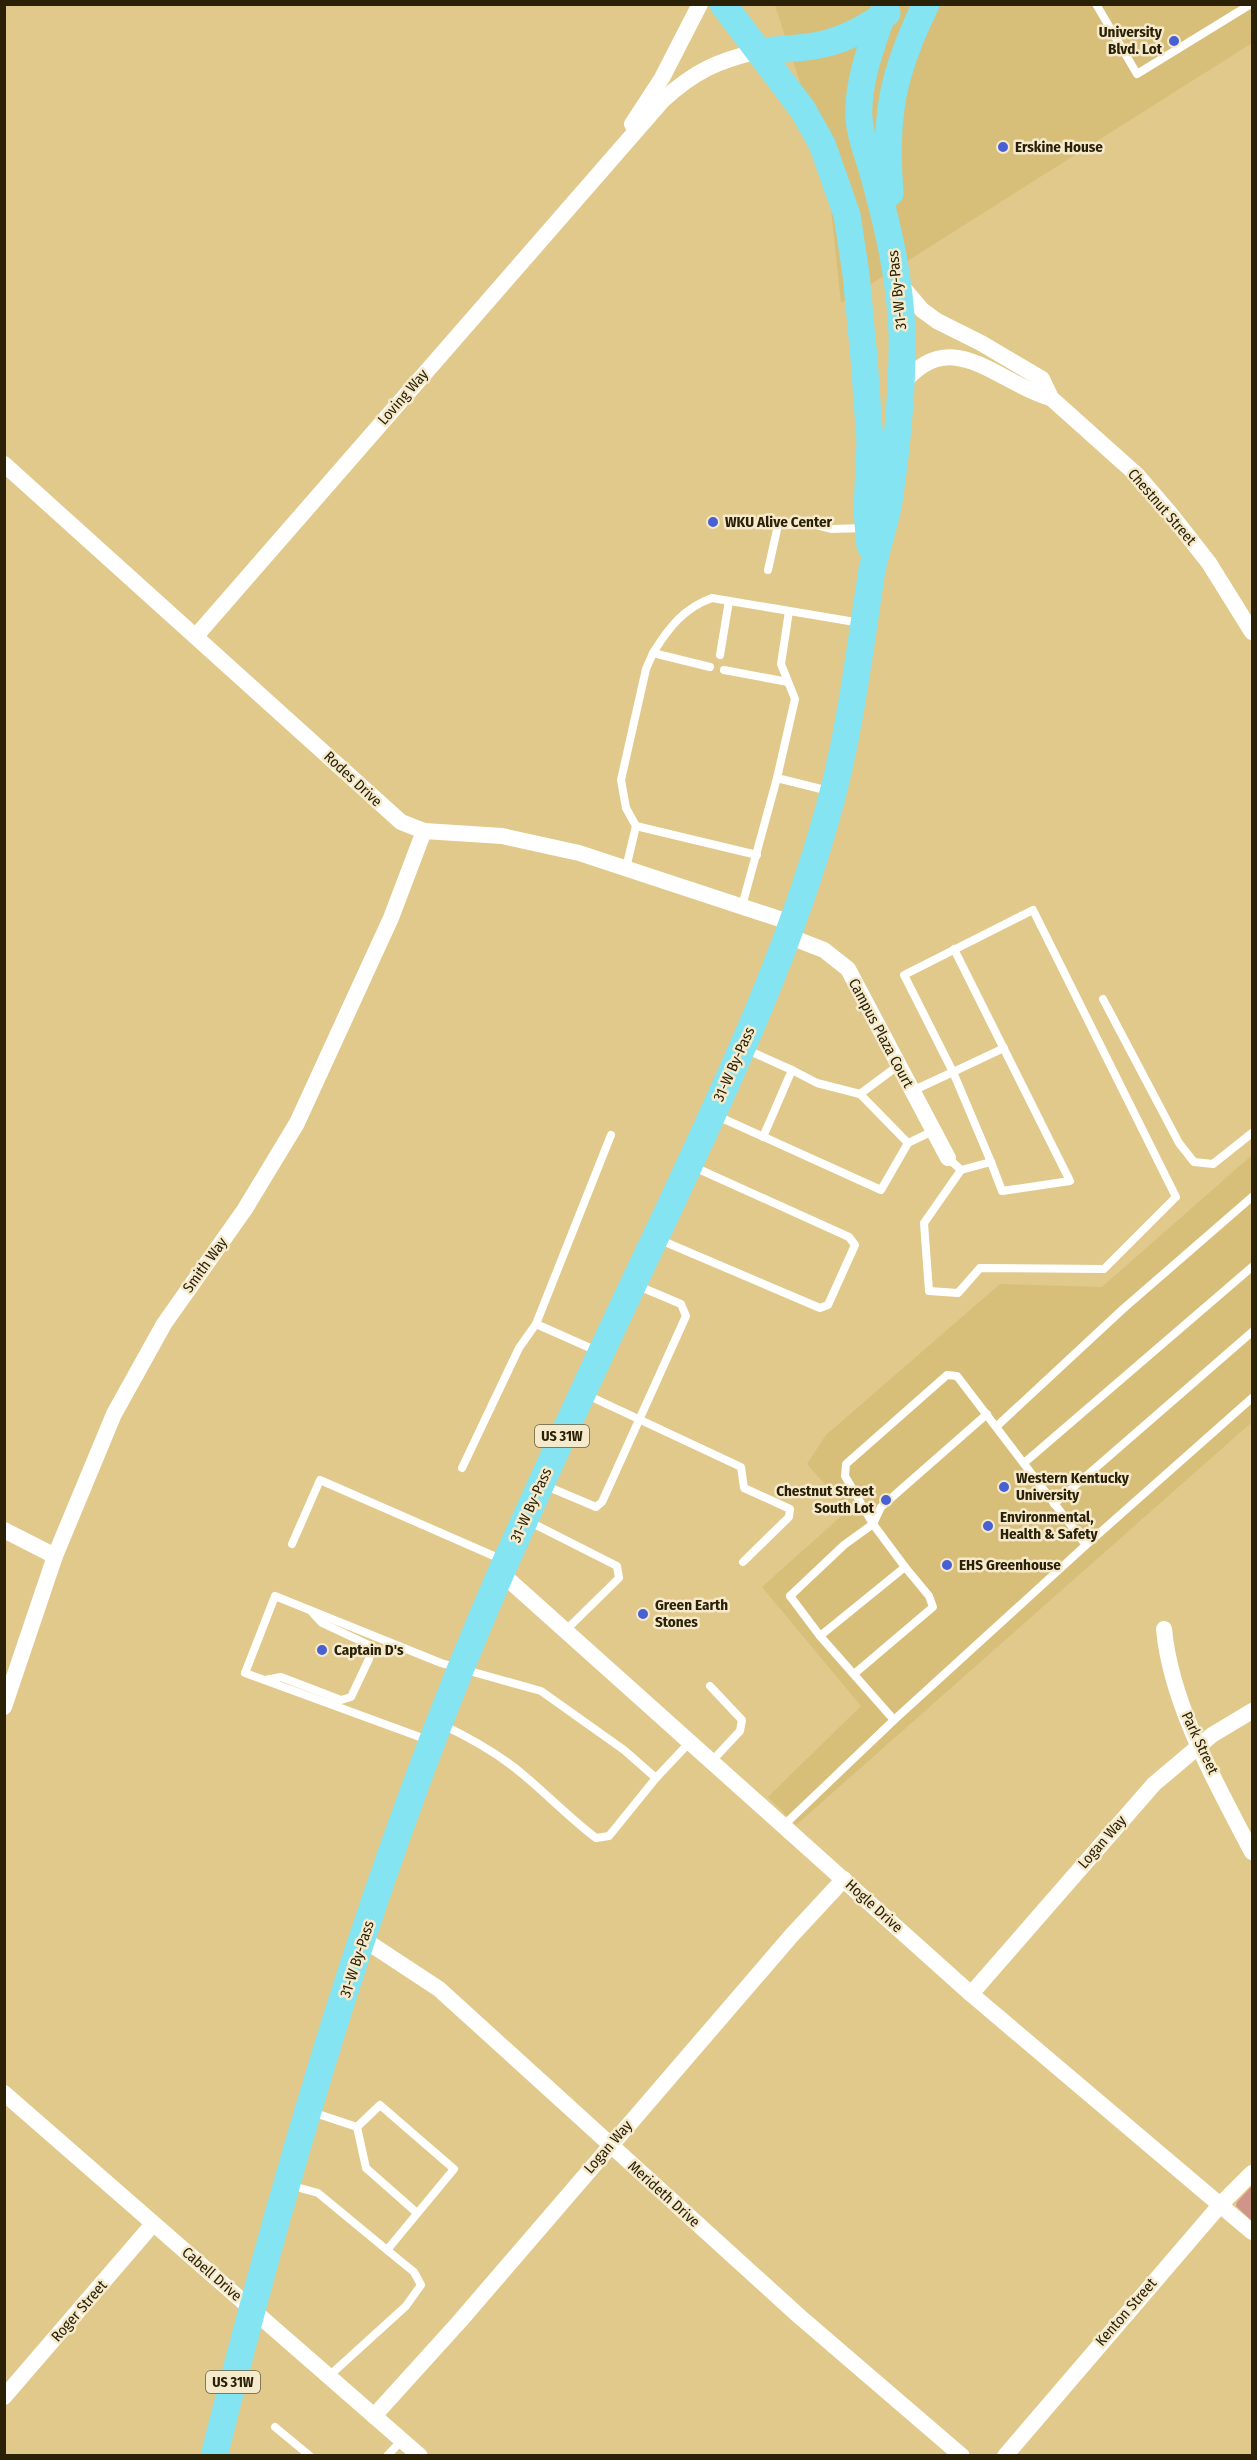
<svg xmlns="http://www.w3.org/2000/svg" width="1257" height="2460" viewBox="0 0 1257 2460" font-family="'Fira Sans Condensed',sans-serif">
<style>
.built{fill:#d7be79}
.green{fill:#cf948a}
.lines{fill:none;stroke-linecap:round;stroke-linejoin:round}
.lane{stroke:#fff;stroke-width:8}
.street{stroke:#fff;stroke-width:16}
.primary{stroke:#84e4f2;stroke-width:27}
.poi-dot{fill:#4760d3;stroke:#f6eacc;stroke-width:2}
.labels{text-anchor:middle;stroke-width:5;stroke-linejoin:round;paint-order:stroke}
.shield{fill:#f6eacc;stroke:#675d42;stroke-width:1.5}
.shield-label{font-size:14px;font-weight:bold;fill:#2a2107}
.poi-label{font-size:15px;font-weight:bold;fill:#2a2107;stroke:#f6eacc;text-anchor:start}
.street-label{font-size:15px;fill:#2a2107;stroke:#f6eacc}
</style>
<rect width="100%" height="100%" fill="#e0c98a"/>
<!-- built -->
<g class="built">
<polygon points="775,5 1252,5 1252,43 841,303 831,208 805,98"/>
<polygon points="1252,1155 1252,1422 796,1825 768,1797 861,1706 762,1587 848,1510 807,1464 826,1435 1000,1284 1102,1287"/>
</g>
<!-- green -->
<polygon class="green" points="1252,2186 1252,2221 1236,2206 1237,2202"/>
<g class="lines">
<!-- lane -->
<g class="lane">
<polyline points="1096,4 1137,74 1251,4"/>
<polyline points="768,570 778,525 812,524 831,529 865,528"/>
<polyline points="720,655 729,601"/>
<path d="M710 667 653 653C669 627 684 608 712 598L861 623"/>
<polyline points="724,670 788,682"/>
<polyline points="777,778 795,699 781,664 789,611"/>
<polyline points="636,826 626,808 621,780 646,669 653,653"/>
<polyline points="626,868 636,826 757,855"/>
<polyline points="742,906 777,778 829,791"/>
<polyline points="954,949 1070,1181 1002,1191 991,1162"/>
<polyline points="1103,999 1179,1143 1194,1162 1213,1164 1252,1133"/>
<polyline points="745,1049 792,1070"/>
<polyline points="912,1091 953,1072 991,1162 961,1170 948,1158"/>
<polyline points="860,1094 908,1143"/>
<polyline points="715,1115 881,1190 908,1143 933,1131"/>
<polyline points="763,1137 792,1070 817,1083 860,1094 899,1065"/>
<polyline points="961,1170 924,1223 929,1291 958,1293 980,1268 1104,1269 1176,1197 1033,910 904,975 953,1072 1004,1048"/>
<polyline points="658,1239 820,1308 828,1305 855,1245 849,1237 694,1167"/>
<polyline points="536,1324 611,1135"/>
<polyline points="585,1394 741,1467 744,1488 790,1509 789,1517 743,1562"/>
<polyline points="997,1426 1123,1309 1252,1197"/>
<polyline points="1024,1463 1252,1267"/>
<polyline points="462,1468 519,1348 536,1324 597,1351"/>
<polyline points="544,1485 596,1507 602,1502 686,1316 681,1304 636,1285"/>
<polyline points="1054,1504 1252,1332"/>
<polyline points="528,1521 617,1566 619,1578 565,1631"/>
<polyline points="873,1524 881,1507 987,1414"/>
<polyline points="292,1544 320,1480 503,1560"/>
<polyline points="1086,1545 1252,1398"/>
<polyline points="820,1636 905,1567 929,1596 933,1607 854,1674"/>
<polyline points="265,1680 281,1677 341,1700 351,1697 369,1659 369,1645 322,1623 311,1611"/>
<polyline points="710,1686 742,1720 740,1731 711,1762"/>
<polyline points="894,1720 820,1636 790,1596 844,1545 873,1524 905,1567"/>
<path d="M443 1725C468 1737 492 1750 515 1768 543 1790 567 1816 596 1838L609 1836 656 1778 689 1743"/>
<polyline points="428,1740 245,1673 275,1596 441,1663 541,1691 624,1750 656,1778"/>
<polyline points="783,1826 894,1720 1086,1545 957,1376 947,1375 846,1464 845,1476 873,1524"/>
<polyline points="357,2127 366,2168 417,2213"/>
<polyline points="289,2185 318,2193 387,2250 454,2169 380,2105 357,2127 312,2112"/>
<polyline points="329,2376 406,2306 421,2285 414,2272 387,2250"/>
<polyline points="275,2427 310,2456"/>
<polyline points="387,2456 402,2440"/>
</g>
<!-- street -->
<g class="street">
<polyline points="632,124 662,78 700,4"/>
<polyline points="899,283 922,310 937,321 981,343 1042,379 1051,398 1137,475 1169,512 1209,563 1252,632"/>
<path d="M901 386C951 322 996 383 1051 398"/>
<polyline points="4,464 401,822 424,831 502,836 579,853 792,923"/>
<path d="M196 636 663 100C695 71 717 61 759 51"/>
<polyline points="788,936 824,950 848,969 948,1158"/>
<polyline points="4,1530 55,1556"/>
<polyline points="501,1573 971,1994 1252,2232"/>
<path d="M1164 1629C1171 1705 1217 1785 1252 1852"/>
<polyline points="4,1707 55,1556 114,1414 164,1324 245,1209 297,1123 391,918 424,831"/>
<polyline points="363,1939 439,1989 799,2316 962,2456"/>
<polyline points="971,1994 1154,1784 1212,1735 1252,1711"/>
<polyline points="4,2093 420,2456"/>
<polyline points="4,2397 153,2224"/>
<polyline points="374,2416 460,2321 792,1935 844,1879"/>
<polyline points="1005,2456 1221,2204 1252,2173"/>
</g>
<!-- primary -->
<g class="primary">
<polyline points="723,4 803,110 822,144 847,215 856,274 864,358 870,442 867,511 870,546"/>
<path d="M759 51C815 47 840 47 887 13"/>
<path d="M890 193C884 116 892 74 926 4"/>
<path d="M214 2456C290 2155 378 1853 503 1568 556 1450 610 1332 666 1215 730 1078 795 940 833 793 851 722 860 649 871 576 875 551 885 526 889 501 897 450 903 384 902 333 900 280 889 231 875 180 870 159 860 139 859 118 857 80 874 39 886 4"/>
</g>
</g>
<!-- markers -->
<g class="poi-dot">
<circle cx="1174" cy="41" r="6"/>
<circle cx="1003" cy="147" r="6"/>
<circle cx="713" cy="522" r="6"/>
<circle cx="1004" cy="1487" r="6"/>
<circle cx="886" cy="1500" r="6"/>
<circle cx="988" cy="1526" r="6"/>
<circle cx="947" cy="1565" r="6"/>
<circle cx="643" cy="1614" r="6"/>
<circle cx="322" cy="1650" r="6"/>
</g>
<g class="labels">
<!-- shield labels -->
<g class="shield">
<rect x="535" y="1425" width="54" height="22" rx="4.5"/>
<rect x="206" y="2371" width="54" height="22" rx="4.5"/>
</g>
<g class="shield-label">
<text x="562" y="1441">US 31W</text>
<text x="233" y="2387">US 31W</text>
</g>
<!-- poi labels -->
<g class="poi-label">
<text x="1162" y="37" text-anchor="end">University<tspan x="1162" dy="17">Blvd. Lot</tspan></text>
<text x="1015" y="152">Erskine House</text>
<text x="725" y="527">WKU Alive Center</text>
<text x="1016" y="1483">Western Kentucky<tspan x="1016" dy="17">University</tspan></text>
<text x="874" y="1496" text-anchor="end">Chestnut Street<tspan x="874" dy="17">South Lot</tspan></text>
<text x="1000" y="1522">Environmental,<tspan x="1000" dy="17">Health &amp; Safety</tspan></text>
<text x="959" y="1570">EHS Greenhouse</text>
<text x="655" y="1610">Green Earth<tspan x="655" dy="17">Stones</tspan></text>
<text x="334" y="1655">Captain D's</text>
</g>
<!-- street labels -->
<g class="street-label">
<text transform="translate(897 290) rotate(-96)" y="5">31-W By-Pass</text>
<text transform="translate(403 397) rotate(-49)" y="5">Loving Way</text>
<text transform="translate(1162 507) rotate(49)" y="5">Chestnut Street</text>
<text transform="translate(353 779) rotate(43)" y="5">Rodes Drive</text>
<text transform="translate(881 1033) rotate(62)" y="5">Campus Plaza Court</text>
<text transform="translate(734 1064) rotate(-66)" y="5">31-W By-Pass</text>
<text transform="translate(205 1265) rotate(-54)" y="5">Smith Way</text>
<text transform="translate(531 1505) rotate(-66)" y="5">31-W By-Pass</text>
<text transform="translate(1200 1743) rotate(65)" y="5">Park Street</text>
<text transform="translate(1102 1842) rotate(-49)" y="5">Logan Way</text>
<text transform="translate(874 1906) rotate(42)" y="5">Hogle Drive</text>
<text transform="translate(357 1959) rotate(-72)" y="5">31-W By-Pass</text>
<text transform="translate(608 2147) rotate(-49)" y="5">Logan Way</text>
<text transform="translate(664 2194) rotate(42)" y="5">Merideth Drive</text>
<text transform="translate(212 2274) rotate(41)" y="5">Cabell Drive</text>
<text transform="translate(79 2311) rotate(-49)" y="5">Roger Street</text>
<text transform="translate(1126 2312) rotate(-49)" y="5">Kenton Street</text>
</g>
</g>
<!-- border -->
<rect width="1257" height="2460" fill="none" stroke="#2a2107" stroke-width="12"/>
</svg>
